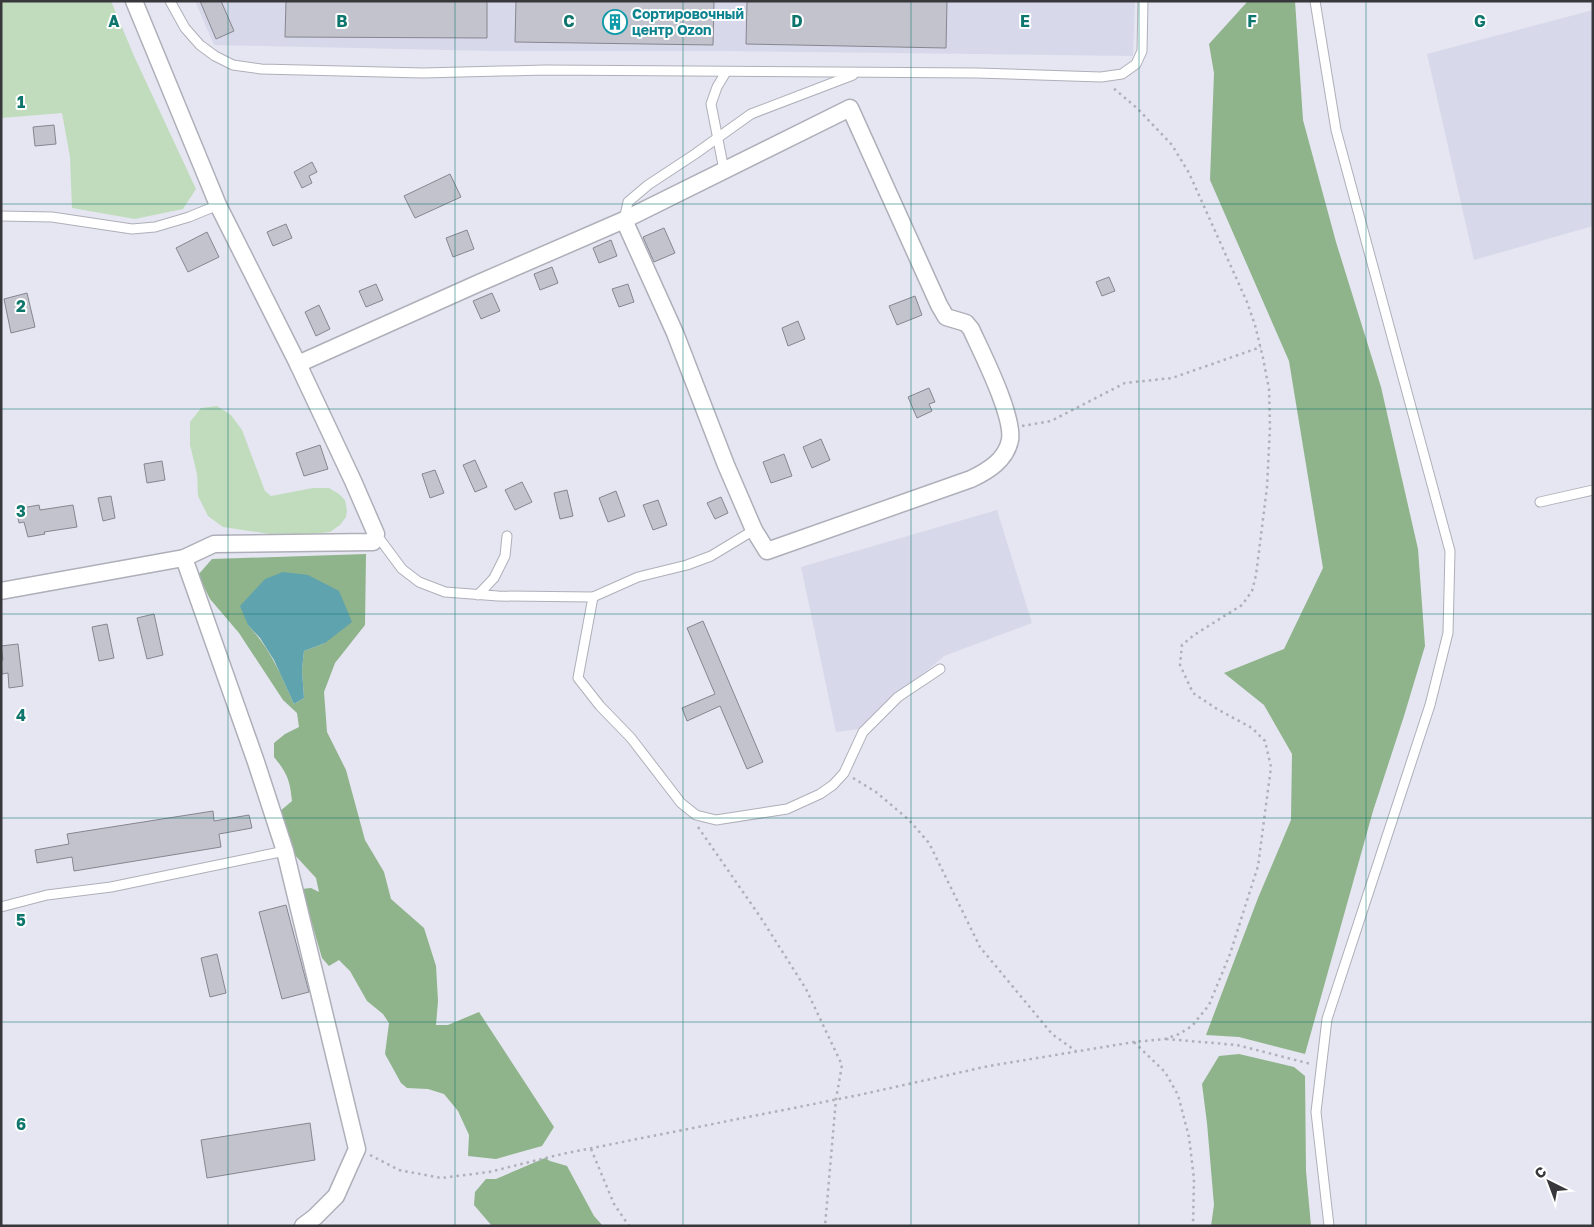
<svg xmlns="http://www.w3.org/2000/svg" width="1594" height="1227" viewBox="0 0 1594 1227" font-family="'Golos Text',sans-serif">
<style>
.built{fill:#d7d9eb}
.green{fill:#c1dcbd}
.forest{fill:#8fb38a;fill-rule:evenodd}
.water{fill:#5fa3ae}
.building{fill:#c2c3cd;stroke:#868690}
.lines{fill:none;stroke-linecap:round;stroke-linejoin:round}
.service-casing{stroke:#aeafb9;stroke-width:11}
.minor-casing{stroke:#aeafb9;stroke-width:19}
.path{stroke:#afb0b9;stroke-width:2.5;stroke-dasharray:2.5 4;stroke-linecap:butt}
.service{stroke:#fff;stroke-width:9}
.minor{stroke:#fff;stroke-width:16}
.grid{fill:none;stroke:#0f766e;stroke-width:1;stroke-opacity:0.55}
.labels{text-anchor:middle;stroke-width:4;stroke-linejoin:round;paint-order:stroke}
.culture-label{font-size:14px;font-weight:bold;fill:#0d838f;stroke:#fff;text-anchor:start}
.grid-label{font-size:16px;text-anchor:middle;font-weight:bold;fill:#0f766e;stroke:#fff;stroke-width:4;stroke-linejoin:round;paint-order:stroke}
</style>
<rect width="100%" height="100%" fill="#e5e6f1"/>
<!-- built -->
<g class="built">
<polygon points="195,1 1135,1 1133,56 721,51 491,51 214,45"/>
<polygon points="1593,10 1593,226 1474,260 1427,54"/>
<polygon points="997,510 1032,623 944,656 859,729 836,732 801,567"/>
</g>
<!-- green -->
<g class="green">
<polygon points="1,1 111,1 134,56 196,189 183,209 135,219 72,208 70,157 62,113 1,118"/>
<polygon points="217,406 231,415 242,430 265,491 271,496 313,488 329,488 339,494 345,500 347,510 346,517 340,525 330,532 312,534 270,534 223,527 208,516 198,496 197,474 190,445 190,422 201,408"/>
</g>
<!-- forest -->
<g class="forest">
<polygon points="1248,1 1295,1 1303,120 1336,242 1381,387 1418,549 1425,646 1404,716 1373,811 1305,1054 1239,1037 1206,1035 1258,898 1291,820 1292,754 1264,705 1224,673 1284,649 1323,568 1289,361 1210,180 1214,73 1209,44"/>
<path d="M366 554 365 625 335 663 324 692 327 732 346 770 365 840 384 872 391 899 424 928 436 966 438 1001 436 1025H448L479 1012 554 1127 542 1146 496 1159 468 1156 469 1135 458 1111 444 1094 428 1089 407 1088 401 1083 385 1054 389 1023 383 1014 367 1001 350 971 339 960 329 966 322 958 302 889 311 888 319 892 316 878 293 853 279 812 292 801C290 780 287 773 274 757V743L285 734 299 727 297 713 283 700 239 633 210 599 198 575 212 559ZM248 625 325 643 304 651 302 670 304 698 294 704C280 673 271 650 248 625Z"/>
<polygon points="1239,1054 1294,1067 1305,1076 1306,1171 1311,1226 1211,1226 1214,1205 1207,1123 1202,1084 1219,1056"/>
<polygon points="545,1158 550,1161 567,1166 594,1216 603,1226 492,1226 474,1205 475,1192 486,1179 496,1179"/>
</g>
<!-- water -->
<polygon class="water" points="283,572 308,575 339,591 352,622 325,643 304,651 302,670 304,698 294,704 274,660 260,638 248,625 240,606 265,579"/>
<!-- building -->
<g class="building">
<polygon points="200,1 221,1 234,31 216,39"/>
<polygon points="286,1 487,1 487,38 285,37"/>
<polygon points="516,1 714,1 713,45 515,42"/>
<polygon points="747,1 947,1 946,48 746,44"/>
<polygon points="54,125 56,144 35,146 33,127"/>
<polygon points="312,162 317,172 309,176 312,183 302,188 294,172"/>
<polygon points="450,174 461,197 415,218 404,196"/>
<polygon points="286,224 292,238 273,246 267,232"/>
<polygon points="664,228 675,253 654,262 643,237"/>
<polygon points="467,230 474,249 453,257 446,238"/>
<polygon points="207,232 219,257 188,272 176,248"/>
<polygon points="611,240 617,256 599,263 593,248"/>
<polygon points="552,267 558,283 540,290 534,274"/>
<polygon points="1109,277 1115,291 1102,296 1096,282"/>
<polygon points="376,284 383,300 366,307 359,291"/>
<polygon points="628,284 634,302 619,307 612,289"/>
<polygon points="27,293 35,327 11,333 4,299"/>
<polygon points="492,293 500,311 481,319 473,301"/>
<polygon points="915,296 922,315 897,325 889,306"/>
<polygon points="319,305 330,329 316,336 305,312"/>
<polygon points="798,321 805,339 788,346 782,328"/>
<polygon points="929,388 935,402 929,404 932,411 917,418 908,397"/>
<polygon points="821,439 830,460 812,468 803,447"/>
<polygon points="320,445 328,469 304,476 296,453"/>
<polygon points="784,454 792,476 771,483 763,462"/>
<polygon points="475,460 487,487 475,492 463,465"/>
<polygon points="162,461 165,480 147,483 144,464"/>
<polygon points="435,470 444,493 430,498 422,474"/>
<polygon points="522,482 532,502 515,510 505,490"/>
<polygon points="567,490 573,516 560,519 554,493"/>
<polygon points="616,491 625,516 608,522 599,498"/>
<polygon points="111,496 115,518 103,521 98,498"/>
<polygon points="721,497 728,513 715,519 707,503"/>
<polygon points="658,500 667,525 653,530 643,505"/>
<polygon points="39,505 40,510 73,505 77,527 44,532 45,534 28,537 24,522 19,523 16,509"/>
<polygon points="154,614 163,655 147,659 137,618"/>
<polygon points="703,621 763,762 747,769 720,706 687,721 682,708 715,694 687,628"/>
<polygon points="107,624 114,658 99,661 92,627"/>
<polygon points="18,644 23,686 9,688 8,673 2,674 1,660 3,660 1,646"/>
<polygon points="213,811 214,821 249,815 252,828 219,834 221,847 74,871 72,857 37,863 35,850 69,844 67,834"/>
<polygon points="286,905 309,992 282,999 259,912"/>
<polygon points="217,954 226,993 210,997 201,958"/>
<polygon points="310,1123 315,1160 207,1178 201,1140"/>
</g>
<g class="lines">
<defs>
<g id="service">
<polyline points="170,1 185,28 200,45 215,56 233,65 261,69 423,73 545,70 977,73 1101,77 1122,74 1136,64 1142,51 1143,1"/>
<polyline points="1315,1 1336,130 1450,551 1448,633 1430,705 1327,1019 1316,1112 1329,1226"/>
<polyline points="724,170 711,104 717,87 726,72"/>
<polyline points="1,216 52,217 132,229 155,227 189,217 218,205"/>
<polyline points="624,220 628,202 648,185 695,154 751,114 853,75"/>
<polyline points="1540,502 1593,490"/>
<polyline points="376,534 402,569 419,582 445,592 498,596 593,597 578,678 600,706 631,738 681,803 696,815 716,820 787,809 820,794 833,785 844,773 863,732 898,697 940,669"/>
<polyline points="478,595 494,578 505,556 507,536"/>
<polyline points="593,597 638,577 687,565 711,556 754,530"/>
<polyline points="1,907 47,895 111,887 285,851"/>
</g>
<g id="minor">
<path d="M298 364 479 283 624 220 850 108 939 305 946 317 966 323 971 329C982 353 1014 416 1010 440 1006 460 988 471 971 479L767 551 754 530 726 465 675 333 624 220"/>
<polyline points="184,558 256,762 285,851 357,1149 336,1196 315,1217 303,1226"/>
<polyline points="1,591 184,558 214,544 373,542 376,534 353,481 298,364 218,205 134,1"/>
</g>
</defs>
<!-- service casing -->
<use href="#service" class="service-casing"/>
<!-- minor casing -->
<use href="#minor" class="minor-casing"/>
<!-- path -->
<g class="path">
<polyline points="1022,426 1051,421 1125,383 1172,378 1261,347"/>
<polyline points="853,778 876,792 909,820 929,843 980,947 1052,1034 1076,1051"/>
<polyline points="698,827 761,918 806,989 842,1065 836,1099 825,1226"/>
<polyline points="1166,1039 1237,1045 1311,1064"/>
<polyline points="1134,1042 1165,1072 1178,1095 1189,1137 1194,1179 1193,1226"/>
<polyline points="591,1149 614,1204 629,1226"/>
<polyline points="370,1155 399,1170 441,1178 489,1172 562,1154 859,1095 989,1066 1134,1042 1165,1039 1179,1034 1192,1026 1209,1005 1230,954 1258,866 1271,767 1265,741 1252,728 1217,709 1193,693 1180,665 1182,645 1194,635 1242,605 1252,591 1256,575 1267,487 1270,427 1269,389 1263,358 1255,325 1247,302 1189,173 1172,145 1138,109 1112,87"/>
</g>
<!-- service -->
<use href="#service" class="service"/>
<!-- minor -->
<use href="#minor" class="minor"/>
</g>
<!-- grid -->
<path class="grid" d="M228 1V1226M455 1V1226M683 1V1226M911 1V1226M1139 1V1226M1366 1V1226M1 204H1593M1 409H1593M1 614H1593M1 818H1593M1 1022H1593"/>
<!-- icons -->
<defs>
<symbol id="building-ring" viewBox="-11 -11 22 22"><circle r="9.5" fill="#fff" stroke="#0f9aa8" stroke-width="1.5"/><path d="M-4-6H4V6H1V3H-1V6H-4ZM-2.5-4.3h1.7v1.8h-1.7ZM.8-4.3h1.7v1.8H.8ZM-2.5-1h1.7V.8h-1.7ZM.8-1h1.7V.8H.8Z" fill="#0f9aa8"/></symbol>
</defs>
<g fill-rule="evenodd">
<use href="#building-ring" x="601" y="8" width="28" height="28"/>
</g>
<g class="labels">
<!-- culture labels -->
<g class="culture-label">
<text x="632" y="19">Сортировочный<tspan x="632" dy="16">центр Ozon</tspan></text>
</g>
</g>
<g class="grid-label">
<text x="114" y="27">A</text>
<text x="342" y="27">B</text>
<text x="569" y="27">C</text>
<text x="797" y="27">D</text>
<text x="1025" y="27">E</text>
<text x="1252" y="27">F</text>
<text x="1480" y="27">G</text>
<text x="21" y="108">1</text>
<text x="21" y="312">2</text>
<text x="21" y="517">3</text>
<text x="21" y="721">4</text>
<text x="21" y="926">5</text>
<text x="21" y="1130">6</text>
</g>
<!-- border -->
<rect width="1594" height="1227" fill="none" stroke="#38383c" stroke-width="5"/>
<!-- north arrow -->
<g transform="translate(1549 1182) rotate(318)" stroke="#ffffff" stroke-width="4" paint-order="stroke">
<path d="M0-4L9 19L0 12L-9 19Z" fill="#38383c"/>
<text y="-8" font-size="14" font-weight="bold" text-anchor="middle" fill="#38383c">С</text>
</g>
</svg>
